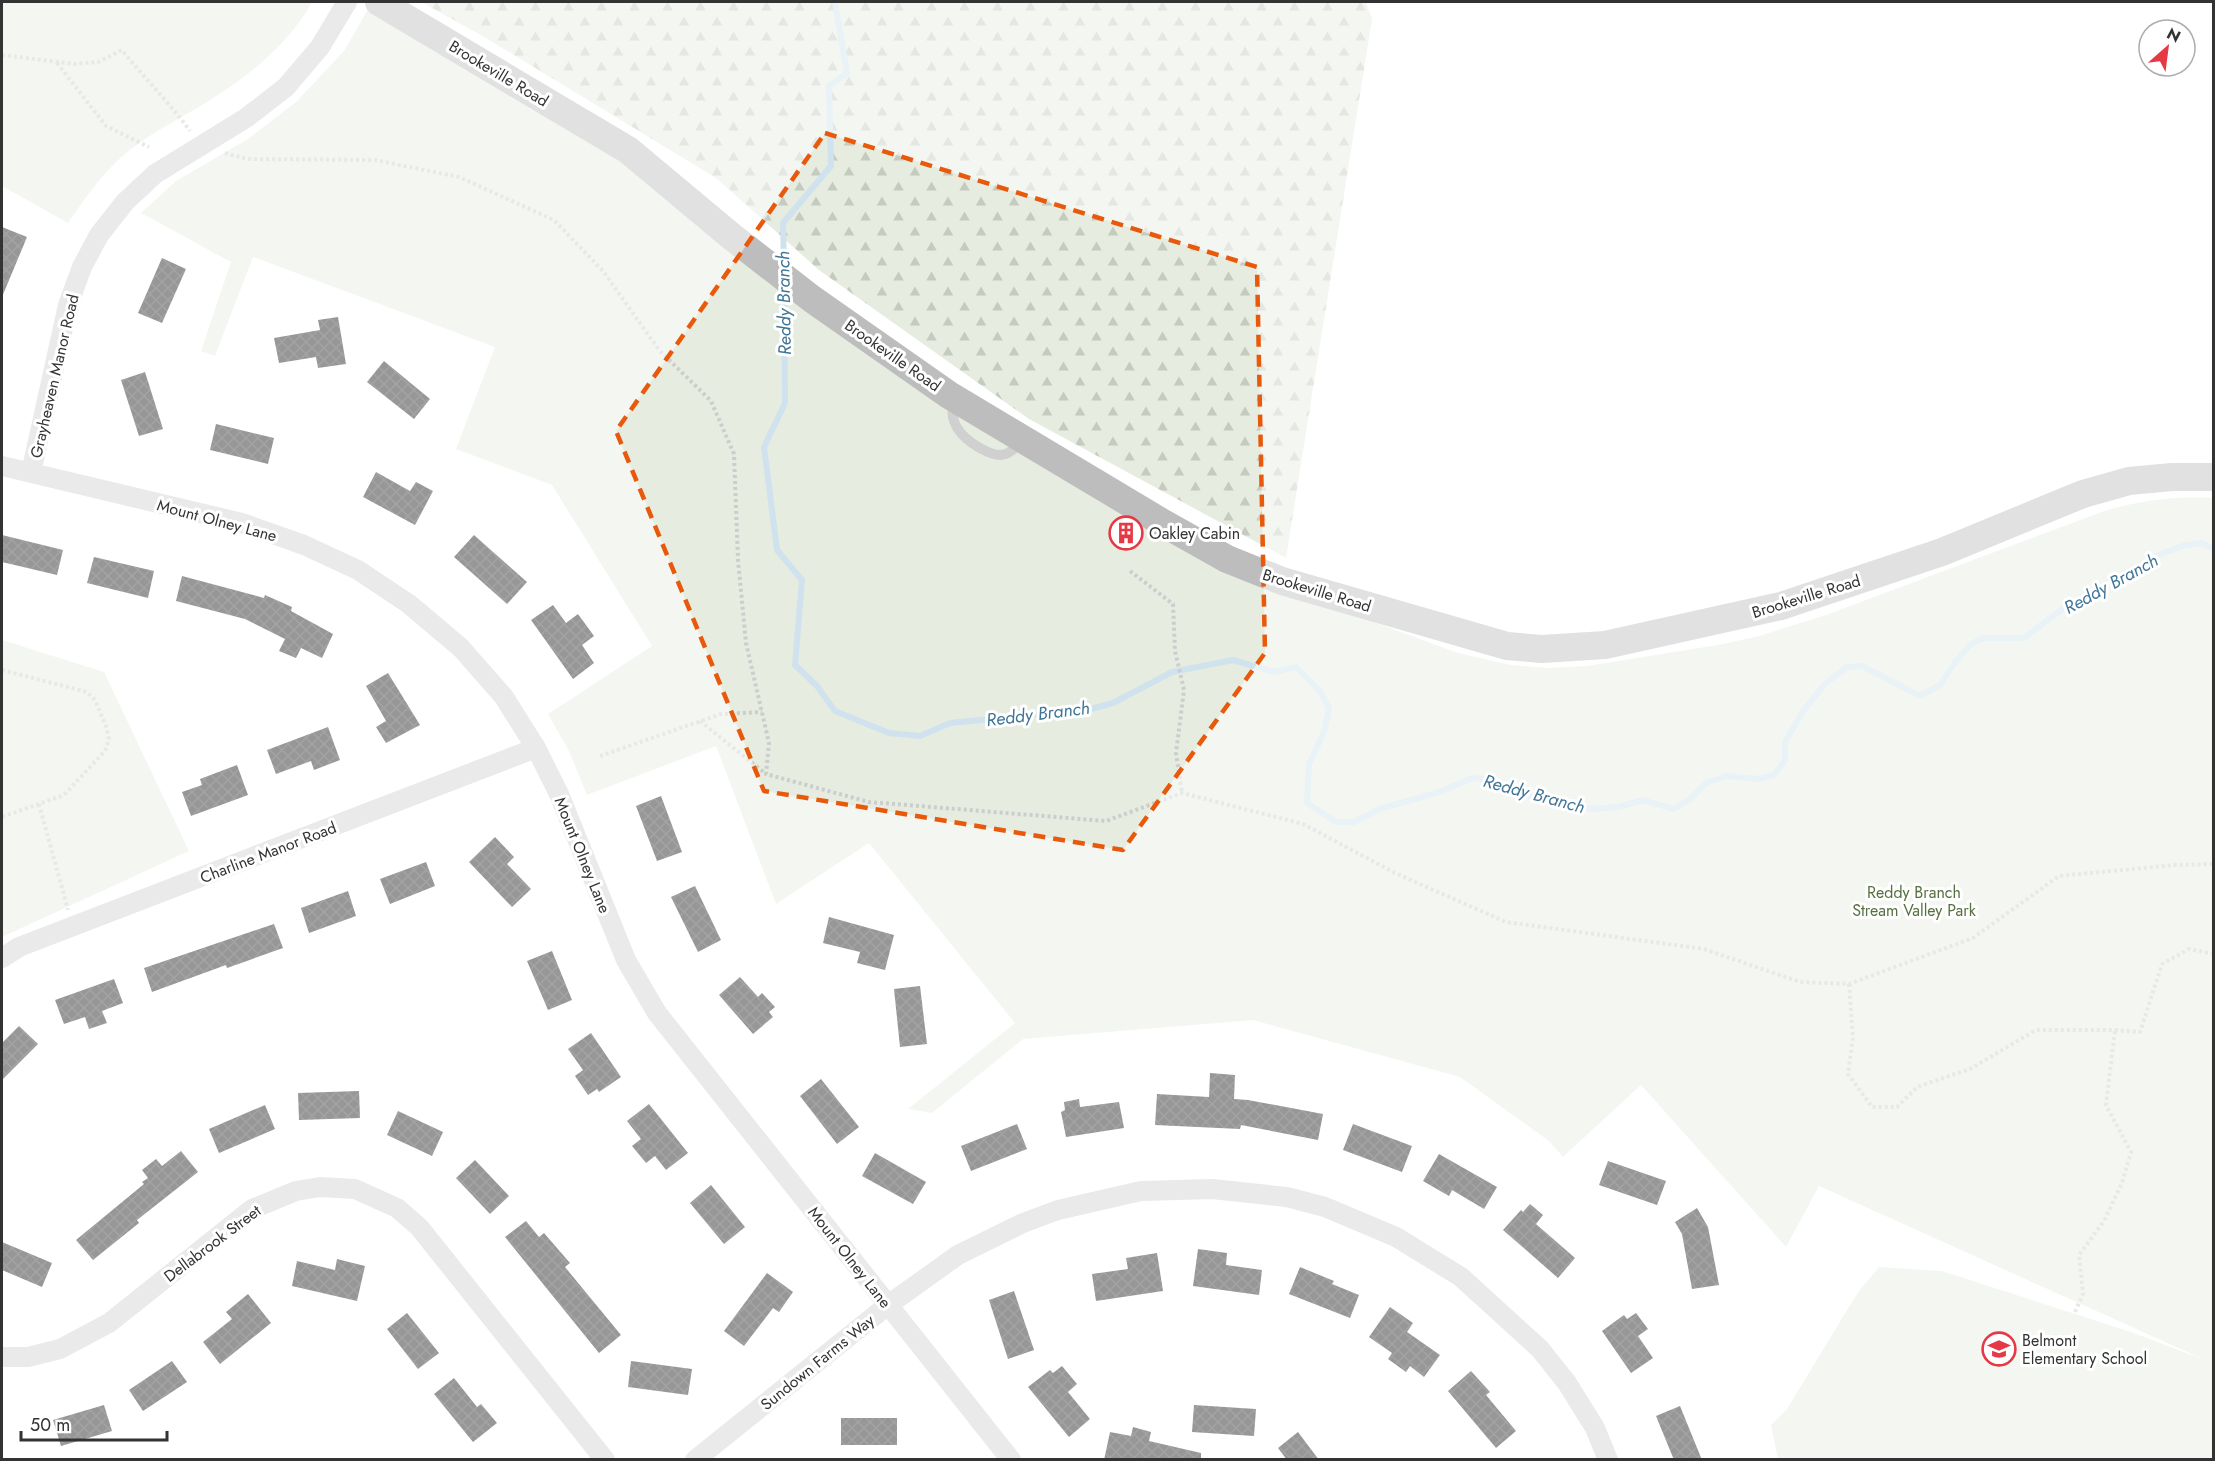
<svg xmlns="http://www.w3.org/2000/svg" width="2215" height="1461" viewBox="0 0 2215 1461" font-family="Jost,sans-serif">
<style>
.forest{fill:url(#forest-firs)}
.green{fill:#e6ecdf}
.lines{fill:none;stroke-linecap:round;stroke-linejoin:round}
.stream{stroke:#cfe2ee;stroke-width:6}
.building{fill:url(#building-cross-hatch)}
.path{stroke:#cdcdcd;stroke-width:4;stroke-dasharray:3 3;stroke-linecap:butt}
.lane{stroke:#d0d0d0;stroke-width:10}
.street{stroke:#d0d0d0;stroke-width:20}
.secondary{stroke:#bdbdbd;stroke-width:28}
.marked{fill:none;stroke:#e8590c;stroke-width:4.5;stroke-dasharray:12 8;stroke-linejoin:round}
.labels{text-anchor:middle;stroke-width:6;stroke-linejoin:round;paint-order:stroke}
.street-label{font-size:16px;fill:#333;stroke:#fff}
.poi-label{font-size:16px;fill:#333;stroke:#fff;text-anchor:start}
.park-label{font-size:16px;fill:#56703f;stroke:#fff}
.water-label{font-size:18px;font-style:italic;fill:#3f7597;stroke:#fff}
</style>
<defs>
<pattern id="forest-firs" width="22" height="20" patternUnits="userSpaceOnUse" patternTransform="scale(1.5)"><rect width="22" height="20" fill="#e6ecdf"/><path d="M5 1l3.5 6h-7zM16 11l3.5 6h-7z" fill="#c6cbc0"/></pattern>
<pattern id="building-cross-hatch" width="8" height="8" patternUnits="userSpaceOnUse" patternTransform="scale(1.5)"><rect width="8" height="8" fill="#1a1a1a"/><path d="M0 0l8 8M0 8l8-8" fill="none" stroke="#333"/></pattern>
</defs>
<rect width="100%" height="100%" fill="#fff"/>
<!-- forest -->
<polygon class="forest" points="421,2 1366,2 1372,19 1286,558 1029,419 819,270 716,178 479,34"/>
<!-- green -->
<g class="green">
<path d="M2 2H312C290 43 247 78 207 102 181 118 154 131 130 150 104 170 86 197 68 223L2 186Z"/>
<path d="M372 2 518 81 1208 561 1458 653 1511 665 1549 668 1587 666 1718 645 1759 636 1826 615 2107 510C2144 500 2175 496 2213 498V1459H1778L1771 1425 1787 1409 1858 1292 1879 1267 1942 1271 2134 1333 2205 1360 1819 1186 1786 1247 1641 1085 1563 1157 1549 1141 1460 1077 1253 1020 1023 1039 932 1113 908 1109 1015 1023 869 843 776 904 716 746 587 795 569 751 548 714 652 646 552 485 456 449 495 347 253 257 215 356 201 351 231 262 141 213 176 181 248 139 296 102 344 51Z"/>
<polygon points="2,640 104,672 189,851 2,937"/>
</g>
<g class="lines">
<!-- stream -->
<g class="stream">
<polyline points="784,266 783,223 831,166 829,86 847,73 835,2"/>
<polyline points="784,288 785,403 764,447 777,550 802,580 795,665 817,686 835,711 889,733 920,736 950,723 1087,710 1113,703 1172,672 1233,660 1274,672 1296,667 1320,691 1329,708 1324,732 1309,764 1307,803 1336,822 1354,822 1380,809 1439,792 1472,778 1493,780 1524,795 1593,809 1619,807 1643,800 1673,809 1689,800 1706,783 1727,776 1758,779 1774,775 1785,760 1785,742 1804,710 1825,684 1847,667 1862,666 1920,696 1940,685 1956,661 1971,644 1984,638 2024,638 2069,604 2154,557 2182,546 2202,543 2214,549"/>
</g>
</g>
<!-- building -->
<g class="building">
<polygon points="2,227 27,237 2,297"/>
<polygon points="162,258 186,269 162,323 138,313"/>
<polygon points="338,317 346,364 318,368 316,357 279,363 274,338 320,330 318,320"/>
<polygon points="384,361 430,399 414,419 367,382"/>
<polygon points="145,372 163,429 139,436 121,380"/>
<polygon points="216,424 274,438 268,464 210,450"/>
<polygon points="376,472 410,491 416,482 433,491 415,525 363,497"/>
<polygon points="2,535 63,550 57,575 2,562"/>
<polygon points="474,535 527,582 507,604 454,557"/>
<polygon points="94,557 154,571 148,598 87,583"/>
<polygon points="182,576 264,598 265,595 292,607 291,611 333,634 322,658 301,648 296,658 279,651 285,639 245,619 176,601"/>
<polygon points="553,605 566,623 578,614 594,636 582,645 594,663 573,679 531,620"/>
<polygon points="388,673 420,725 386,743 376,727 386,721 366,686"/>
<polygon points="328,727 340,760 314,770 311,761 276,774 267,750"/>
<polygon points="237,765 248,795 191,816 182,792 202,785 200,779"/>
<polygon points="661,796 682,852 657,861 636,806"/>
<polygon points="495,837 514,857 507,864 531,889 512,907 469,862"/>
<polygon points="426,862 435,886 390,904 380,879"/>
<polygon points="695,886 721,940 698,952 671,897"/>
<polygon points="348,891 356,916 309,933 301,908"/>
<polygon points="829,917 894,935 885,970 857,963 860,952 823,943"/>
<polygon points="274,924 283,948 227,968 226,965 152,992 144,968"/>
<polygon points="552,951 572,1000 548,1010 527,961"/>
<polygon points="740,977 758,997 762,993 775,1007 769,1012 773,1017 753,1034 719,995"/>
<polygon points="114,979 123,1003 102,1011 107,1023 89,1029 85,1017 64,1024 55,1000"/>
<polygon points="920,986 927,1044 900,1047 894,989"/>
<polygon points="19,1026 38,1044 2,1080 2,1043"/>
<polygon points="591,1033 621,1077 599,1092 597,1089 588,1095 575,1076 583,1070 568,1049"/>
<polygon points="1210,1073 1235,1075 1234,1099 1248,1100 1323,1114 1318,1140 1241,1125 1240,1129 1155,1125 1157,1094 1209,1097"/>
<polygon points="821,1079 859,1127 837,1144 800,1096"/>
<polygon points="359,1091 360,1118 299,1120 298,1093"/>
<polygon points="1079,1099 1080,1107 1119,1102 1124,1128 1066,1137 1061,1112 1065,1110 1064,1102"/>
<polygon points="649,1104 688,1153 666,1170 655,1156 646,1163 632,1146 641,1139 627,1121"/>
<polygon points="265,1105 275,1129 219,1153 209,1129"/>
<polygon points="398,1111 443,1132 432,1156 387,1135"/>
<polygon points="1017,1124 1027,1149 971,1171 961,1146"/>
<polygon points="1353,1124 1412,1146 1402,1172 1343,1150"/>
<polygon points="181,1151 198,1172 137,1220 139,1223 93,1260 76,1240 144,1184 142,1182 148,1178 142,1170 156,1159 162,1166"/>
<polygon points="875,1153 926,1182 913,1204 862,1176"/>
<polygon points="1439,1154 1497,1187 1484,1209 1452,1190 1449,1196 1423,1181"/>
<polygon points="475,1160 509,1196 490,1214 456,1178"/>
<polygon points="1608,1161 1666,1181 1657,1205 1599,1185"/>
<polygon points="711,1185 745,1227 724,1244 690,1203"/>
<polygon points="1530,1204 1543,1215 1536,1224 1575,1258 1558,1278 1503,1230 1521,1210 1523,1212"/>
<polygon points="1697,1208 1708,1227 1719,1285 1692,1289 1682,1234 1675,1222"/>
<polygon points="526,1221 539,1237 544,1233 570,1263 565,1267 621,1335 599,1353 505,1237"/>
<polygon points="2,1242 52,1263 42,1287 2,1270"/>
<polygon points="1198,1249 1227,1253 1226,1265 1262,1270 1259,1295 1193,1286"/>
<polygon points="1157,1253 1163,1291 1096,1301 1092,1274 1128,1269 1126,1258"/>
<polygon points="337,1259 365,1266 357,1301 292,1286 297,1261 335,1270"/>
<polygon points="1300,1267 1334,1281 1332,1284 1359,1295 1350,1318 1289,1294"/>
<polygon points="767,1273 793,1292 779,1312 773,1308 744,1346 724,1331"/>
<polygon points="1014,1291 1034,1350 1008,1359 989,1300"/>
<polygon points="248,1294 271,1323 220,1364 203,1342 232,1319 226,1312"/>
<polygon points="1390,1307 1413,1323 1407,1332 1440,1355 1424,1377 1410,1366 1406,1372 1388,1359 1392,1353 1369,1337"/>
<polygon points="407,1313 439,1353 418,1369 387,1329"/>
<polygon points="1636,1313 1648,1329 1638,1336 1653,1358 1631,1373 1602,1331 1624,1315 1627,1319"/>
<polygon points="172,1361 187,1382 143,1411 129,1390"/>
<polygon points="631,1361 692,1369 688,1395 628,1387"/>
<polygon points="1062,1366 1077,1384 1068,1392 1090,1419 1069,1437 1028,1387 1050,1370 1053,1373"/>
<polygon points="1471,1371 1490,1392 1486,1395 1516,1431 1496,1448 1448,1391"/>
<polygon points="454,1378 477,1407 481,1404 497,1423 473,1442 434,1394"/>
<polygon points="104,1405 112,1431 61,1446 53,1420"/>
<polygon points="1194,1405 1256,1409 1254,1436 1192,1432"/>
<polygon points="1680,1406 1702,1460 1674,1460 1656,1416"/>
<rect x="841" y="1418" width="56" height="27"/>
<polygon points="1133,1427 1151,1432 1149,1441 1201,1453 1201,1460 1104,1460 1110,1432 1131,1436"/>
<polygon points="1298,1432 1319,1460 1287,1460 1278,1448"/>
</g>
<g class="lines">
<!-- path -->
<g class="path">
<path d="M2 55 74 64 98 62 122 50C144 78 169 102 190 131"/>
<polyline points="57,63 106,126 149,147"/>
<polyline points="225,153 246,159 375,160 459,177 554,220 603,271 659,350 711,401 734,454 738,560 746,643 769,743 766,774 869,802 1106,821 1182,793 1303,824 1395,873 1506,922 1704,949 1800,982 1849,984 1973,938 2059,876 2175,865 2214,864"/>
<polyline points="1130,571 1173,604 1175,651 1184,690 1176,753 1182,793"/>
<polyline points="2,670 87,692 95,700 106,726 109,739 105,751 64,795 2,817"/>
<polyline points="700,721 766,774"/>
<polyline points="600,756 721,714 762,712"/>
<polyline points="39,804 68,910"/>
<polyline points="1849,984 1853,1038 1848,1074 1872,1107 1897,1107 1917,1087 1970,1069 2036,1030 2115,1030 2140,1032 2162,964 2189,949 2214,954"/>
<polyline points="2075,1312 2083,1294 2079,1255 2104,1221 2122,1183 2131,1152 2106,1105 2115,1030"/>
</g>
<!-- lane -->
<path class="lane" d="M954 401C948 422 960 436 978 447 984 450 992 455 1000 455 1010 455 1017 446 1023 439"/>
<!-- street -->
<g class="street">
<polyline points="2,466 242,523 304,545 358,570 409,604 461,648 504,697 536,748 559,794 626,960 657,1013 1011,1460"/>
<polyline points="31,473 68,305 82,267 99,235 125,202 155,174 246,118 286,87 320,47 347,2"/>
<polyline points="2,958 19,947 536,748"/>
<polyline points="2,1357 28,1357 60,1349 109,1323 252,1209 296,1191 320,1187 355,1189 397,1208 419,1227 605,1460"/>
<polyline points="695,1460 888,1305 958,1255 1023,1223 1058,1210 1141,1191 1212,1189 1287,1197 1325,1207 1396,1237 1461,1277 1540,1349 1567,1383 1595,1428 1608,1460"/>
</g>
<!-- secondary -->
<polyline class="secondary" points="379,2 628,150 731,236 812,299 949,395 1163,523 1227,559 1282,581 1507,646 1542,649 1605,645 1781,606 1942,552 2083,494 2129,481 2172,477 2214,477"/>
</g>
<!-- marked area -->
<path d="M0 0H2215V1461H0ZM825 133 1257 267 1265 653 1123 850 764 791 616 431Z" fill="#fff" fill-opacity=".55" fill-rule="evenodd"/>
<path class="marked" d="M825 133 1257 267 1265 653 1123 850 764 791 616 431Z"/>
<!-- icons -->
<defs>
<symbol id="building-ring" viewBox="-11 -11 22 22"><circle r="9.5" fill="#fff" stroke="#e63946" stroke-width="1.5"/><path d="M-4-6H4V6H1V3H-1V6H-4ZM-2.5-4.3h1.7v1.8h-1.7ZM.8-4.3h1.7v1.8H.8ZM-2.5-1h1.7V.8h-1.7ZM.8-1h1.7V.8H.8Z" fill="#e63946"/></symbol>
<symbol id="school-ring" viewBox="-11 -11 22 22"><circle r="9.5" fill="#fff" stroke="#e63946" stroke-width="1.5"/><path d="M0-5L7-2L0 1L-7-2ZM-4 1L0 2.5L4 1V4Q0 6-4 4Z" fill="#e63946"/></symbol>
</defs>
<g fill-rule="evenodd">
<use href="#building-ring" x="1107" y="514" width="38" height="38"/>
<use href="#school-ring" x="1980" y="1330" width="38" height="38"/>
</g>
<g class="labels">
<!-- street labels -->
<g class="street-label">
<text transform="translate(499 73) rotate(31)" y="6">Brookeville Road</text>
<text transform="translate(893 355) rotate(35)" y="6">Brookeville Road</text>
<text transform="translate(54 376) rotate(-77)" y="6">Grayheaven Manor Road</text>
<text transform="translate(217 520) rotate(15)" y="6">Mount Olney Lane</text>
<text transform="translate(1317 590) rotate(17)" y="6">Brookeville Road</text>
<text transform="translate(1806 596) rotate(-17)" y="6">Brookeville Road</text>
<text transform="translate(268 852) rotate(-21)" y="6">Charline Manor Road</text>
<text transform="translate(583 855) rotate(68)" y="6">Mount Olney Lane</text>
<text transform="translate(212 1243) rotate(-37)" y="6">Dellabrook Street</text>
<text transform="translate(850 1257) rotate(52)" y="6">Mount Olney Lane</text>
<text transform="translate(817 1362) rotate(-39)" y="6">Sundown Farms Way</text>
</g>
<!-- poi labels -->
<g class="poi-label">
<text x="1149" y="539">Oakley Cabin</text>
<text x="2022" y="1346">Belmont<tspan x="2022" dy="18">Elementary School</tspan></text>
</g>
<!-- park labels -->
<g class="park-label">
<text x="1914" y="898">Reddy Branch<tspan x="1914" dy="18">Stream Valley Park</tspan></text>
</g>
<!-- water labels -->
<g class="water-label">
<text transform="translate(784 303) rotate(-91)" y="6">Reddy Branch</text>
<text transform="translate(2111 584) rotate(-29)" y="6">Reddy Branch</text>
<text transform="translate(1038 714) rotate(-7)" y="6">Reddy Branch</text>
<text transform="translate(1534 794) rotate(15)" y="6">Reddy Branch</text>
</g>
</g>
<!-- border -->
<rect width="2215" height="1461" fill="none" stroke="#333333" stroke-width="6"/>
<!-- north arrow -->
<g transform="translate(2167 48) rotate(28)"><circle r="28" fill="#ffffff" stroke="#adadad" stroke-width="1.5"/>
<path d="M0-4.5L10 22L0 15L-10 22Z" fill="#e63946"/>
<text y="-9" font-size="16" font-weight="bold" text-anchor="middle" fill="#333333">N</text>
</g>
<!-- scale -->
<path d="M21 1431v9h146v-9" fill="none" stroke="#333333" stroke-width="3"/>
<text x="30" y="1431" font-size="18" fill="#333333" stroke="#ffffff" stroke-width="4.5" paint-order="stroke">50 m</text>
</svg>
